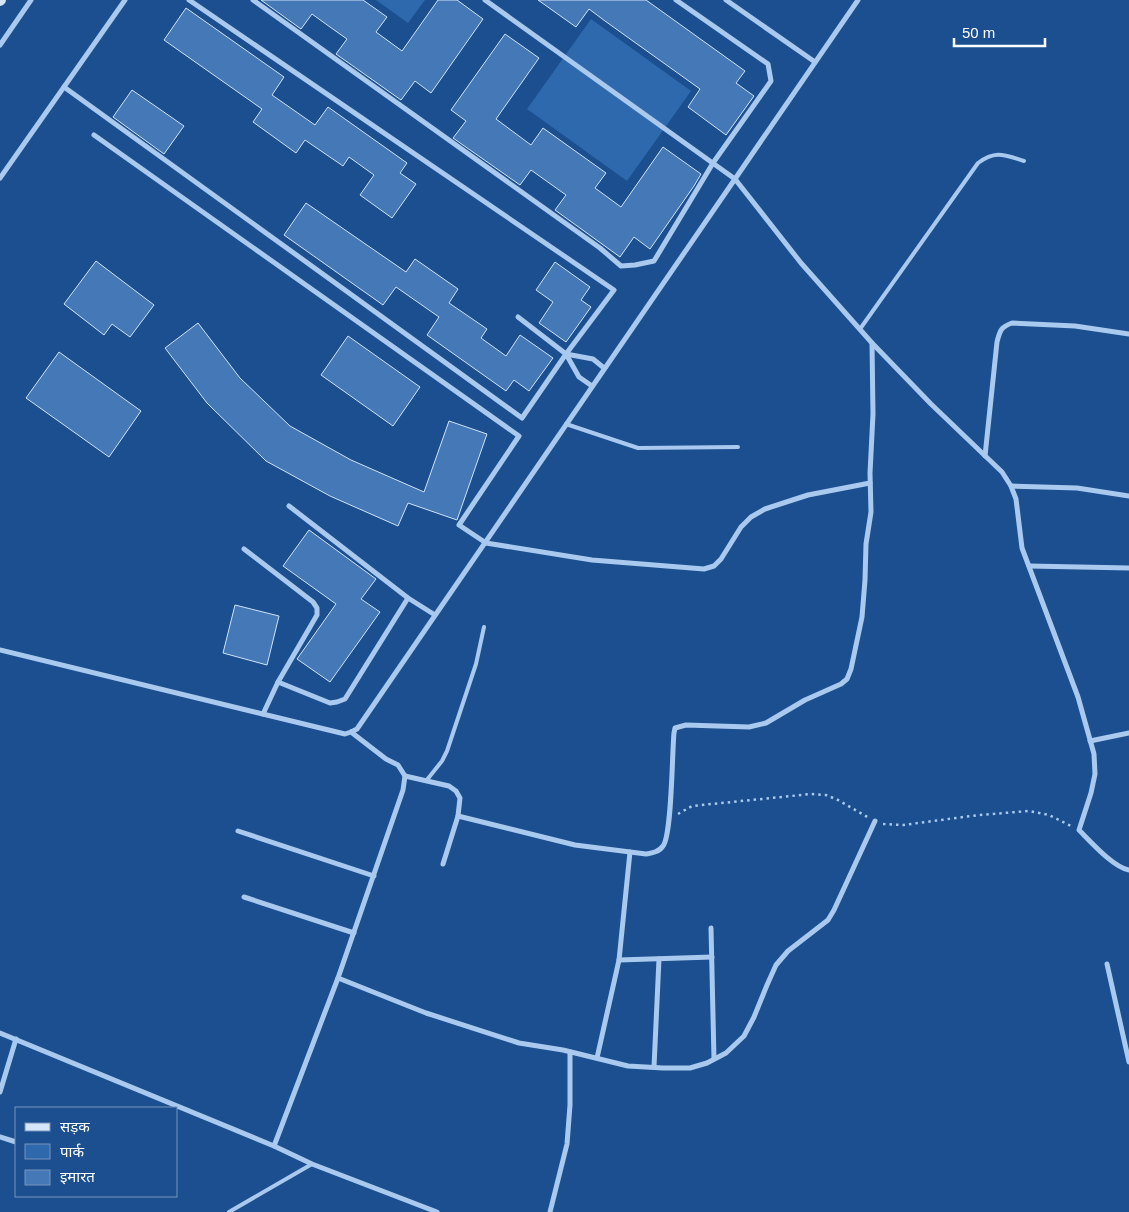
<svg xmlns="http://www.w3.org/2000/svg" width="1129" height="1212" viewBox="0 0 1129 1212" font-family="Helvetica,'Noto Sans Devanagari',sans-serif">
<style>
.green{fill:#2e69ad}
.building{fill:#4478b7;stroke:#cfe3fa}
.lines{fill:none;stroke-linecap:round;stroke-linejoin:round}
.path{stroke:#a9c9ee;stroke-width:2.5;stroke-dasharray:2.5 4;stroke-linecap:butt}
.service{stroke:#a9c9ee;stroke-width:4}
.minor{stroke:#a9c9ee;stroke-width:5}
.secondary{stroke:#d6e6fa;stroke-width:10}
</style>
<rect width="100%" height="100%" fill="#1b4f8f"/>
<!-- green -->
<g class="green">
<polygon points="376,0 425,0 408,23"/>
<polygon points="591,19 691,91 627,181 527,109"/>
</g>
<!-- building -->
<g class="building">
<polygon points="261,0 363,0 387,17 376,32 402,51 438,0 457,0 483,19 431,93 415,81 401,100 336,54 347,39 330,27 312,14 301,29"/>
<polygon points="538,0 646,0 745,71 736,83 754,96 726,135 688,107 700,89 605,21 589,9 576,27"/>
<polygon points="186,8 284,77 272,95 315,125 328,107 407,163 400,173 416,184 392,218 360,195 374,175 349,157 343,166 305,140 296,153 253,122 262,109 164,40"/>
<polygon points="505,34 539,58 496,119 531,145 543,128 606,173 595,188 621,207 663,147 701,174 694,186 650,249 634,237 620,257 555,210 566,195 531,170 520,185 453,138 466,121 451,110"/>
<polygon points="132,90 184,126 164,154 113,117"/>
<polygon points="306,203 406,272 415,259 458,289 449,303 487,329 481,338 506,356 520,335 553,358 529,391 514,380 506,391 427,335 439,317 396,287 383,305 284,235"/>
<polygon points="96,261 154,305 130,337 112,324 104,335 64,304"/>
<polygon points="555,262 590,287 581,300 591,307 566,342 539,323 553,302 536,290"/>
<polygon points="198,323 240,378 290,426 351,460 424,492 449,421 487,434 457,520 408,503 398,526 330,496 266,461 207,403 165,348"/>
<polygon points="348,336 420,387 393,426 321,375"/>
<polygon points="59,352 141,411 109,457 26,398"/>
<polygon points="309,530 376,579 361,599 380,612 330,682 297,659 336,604 283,566"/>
<polygon points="235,605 279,616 267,665 223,653"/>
</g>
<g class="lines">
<!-- path -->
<g class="path">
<polyline points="678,814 692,806 811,794 826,795 838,800 869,818"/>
<polyline points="883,824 903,825 979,815 1029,811 1049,815 1071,826"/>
</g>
<!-- service -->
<g class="service">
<path d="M860 329 978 163C996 150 1004 155 1024 161"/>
<polyline points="566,424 638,448 738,447"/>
<polyline points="426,781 442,761 447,751 476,664 484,627"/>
<polyline points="229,1212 312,1164"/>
</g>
<!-- minor -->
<g class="minor">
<polyline points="253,0 600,248 621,266 635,265 654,261 713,163 771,81 768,64 676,0"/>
<path d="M485 0 735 179 801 263 872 343 931 404 1002 472 1011 486 1016 499 1022 548 1078 697 1094 754 1095 774 1091 793 1079 830C1091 842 1113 867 1129 870"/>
<polyline points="726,0 815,62"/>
<polyline points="0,45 31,0"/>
<polyline points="64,87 522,418 566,354 614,290 189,0"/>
<polyline points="94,135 519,436 459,525 486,543 592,560 704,569 714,566 721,559 741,527 751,517 765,509 808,495 870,483"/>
<polyline points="0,178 125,0"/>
<polyline points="518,317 566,354 579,377 592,386"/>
<polyline points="566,354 593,359 604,368"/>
<path d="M985 456 997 342C1000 330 1001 327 1012 323L1075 326 1129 334"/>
<polyline points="1011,486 1077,488 1129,496"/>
<polyline points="289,506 408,598 435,615"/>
<polyline points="244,549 313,602 317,608 317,615 278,682"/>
<polyline points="1029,566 1129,568"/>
<path d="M0 650 345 734 351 732 357 729C524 486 691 243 858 0"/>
<polyline points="263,714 278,682 330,703 337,702 345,699 408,598"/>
<polyline points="1090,741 1129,733"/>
<polyline points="405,776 449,786 456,791 460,798 458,816 443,864"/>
<path d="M458 816 575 845 646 854C652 853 659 852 663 846 672 835 672 752 674 733L675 728 686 725 749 727 766 723 805 700 841 684 847 679 851 669 862 617 865 580 866 544 871 512 870 473 873 414 872 343"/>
<polyline points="238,831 374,876"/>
<polyline points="244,897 354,933"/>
<polyline points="711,928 714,1059"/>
<polyline points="619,960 712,957"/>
<polyline points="1107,964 1129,1062"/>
<polyline points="338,978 426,1013 519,1043 563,1050 628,1066 663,1068 690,1068 707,1063 726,1053 744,1036 754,1017 767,985 776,965 788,951 828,920 834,910 875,821"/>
<polyline points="0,1033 274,1146 312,1164 437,1212"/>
<polyline points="597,1058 619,960 630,852"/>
<polyline points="654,1067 659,959"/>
<polyline points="0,1092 16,1039"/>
<polyline points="0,1137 16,1142"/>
<polyline points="274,1146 338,978 403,790 405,776 398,765 386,759 351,732"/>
<polyline points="550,1212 567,1144 570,1105 570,1052"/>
</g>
<!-- secondary -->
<polyline class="secondary" points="0,1 1,0"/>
</g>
<!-- legend -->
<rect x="15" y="1107" width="162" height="90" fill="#1b4f8f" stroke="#7695bc"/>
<rect x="25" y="1123" width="25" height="8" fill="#d6e6fa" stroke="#7695bc"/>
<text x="60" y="1132" font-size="15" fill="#ffffff">सड़क</text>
<rect x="25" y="1144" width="25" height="15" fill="#2e69ad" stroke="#7695bc"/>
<text x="60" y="1157" font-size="15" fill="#ffffff">पार्क</text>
<rect x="25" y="1170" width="25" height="15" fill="#4478b7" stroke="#7695bc"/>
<text x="60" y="1182" font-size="15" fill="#ffffff">इमारत</text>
<!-- scale -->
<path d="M954 38v8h91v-8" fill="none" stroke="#ffffff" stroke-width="2.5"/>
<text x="962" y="38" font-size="15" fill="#ffffff" stroke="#1b4f8f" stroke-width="4" paint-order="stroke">50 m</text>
</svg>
